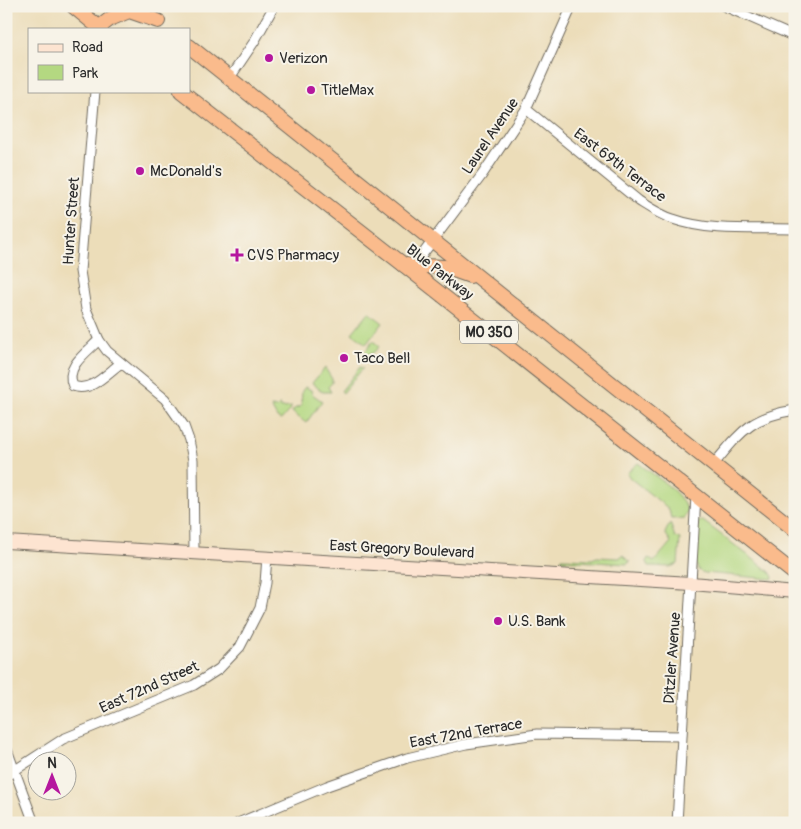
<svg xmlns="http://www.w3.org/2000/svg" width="801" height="829" viewBox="0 0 801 829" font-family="Pangolin,sans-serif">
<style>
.green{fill:#b4d881;stroke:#708256}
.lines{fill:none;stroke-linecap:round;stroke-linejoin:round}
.minor-casing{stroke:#6f695d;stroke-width:11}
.secondary-casing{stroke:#6f695d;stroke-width:14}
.trunk-casing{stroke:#6f695d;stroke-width:16}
.minor{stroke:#fff;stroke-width:9}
.secondary{stroke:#fde4d1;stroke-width:12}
.trunk{stroke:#fabb8c;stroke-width:14}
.poi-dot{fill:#b5179e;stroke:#f7f3e8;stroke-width:2}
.labels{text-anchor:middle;stroke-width:4;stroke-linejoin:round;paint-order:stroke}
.shield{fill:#f7f3e8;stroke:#686764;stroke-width:1}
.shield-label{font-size:14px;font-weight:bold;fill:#2b2b2b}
.poi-label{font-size:15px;fill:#2b2b2b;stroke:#f7f3e8;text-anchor:start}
.street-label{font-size:15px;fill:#2b2b2b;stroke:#f7f3e8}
</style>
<rect width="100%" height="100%" fill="#f7f3e8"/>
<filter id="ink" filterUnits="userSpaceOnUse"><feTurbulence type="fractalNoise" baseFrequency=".02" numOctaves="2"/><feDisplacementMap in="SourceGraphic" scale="10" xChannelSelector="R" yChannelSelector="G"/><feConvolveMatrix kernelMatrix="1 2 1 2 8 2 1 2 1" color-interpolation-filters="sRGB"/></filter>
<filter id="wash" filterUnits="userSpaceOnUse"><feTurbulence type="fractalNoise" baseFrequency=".0096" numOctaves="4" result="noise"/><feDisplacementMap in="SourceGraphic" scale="20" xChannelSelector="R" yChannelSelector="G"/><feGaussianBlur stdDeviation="1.12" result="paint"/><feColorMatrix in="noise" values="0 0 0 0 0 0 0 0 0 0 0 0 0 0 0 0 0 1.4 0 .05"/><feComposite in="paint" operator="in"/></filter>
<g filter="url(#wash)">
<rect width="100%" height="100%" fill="#ecddb9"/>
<!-- green -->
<g class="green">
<polygon points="369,312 383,323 366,344 352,333"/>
<path d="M373 341 379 346C376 353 366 356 359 360Z"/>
<polygon points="360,367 363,368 343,393 341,391"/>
<polygon points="325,368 332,379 332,383 328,387 331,392 323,392 312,383"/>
<polygon points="305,387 311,390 312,394 322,401 306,423 292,412 294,409 301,406 302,391"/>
<polygon points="280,404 281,408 292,407 281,420 277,418 271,407 277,408"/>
<path d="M638 463C656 477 678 489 688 510L684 518 671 519 669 509 630 478 627 473Z"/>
<polygon points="698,521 703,521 770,572 773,577 772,579 705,573 699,571 695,563"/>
<polygon points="670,523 675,537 680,539 678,564 670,567 649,566 647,562 648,558 654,562 671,542 665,533"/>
<polygon points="623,555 630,562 627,564 561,560 562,558 592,559 597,557 619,558"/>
</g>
</g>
<g filter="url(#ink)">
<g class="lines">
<defs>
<g id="minor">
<polyline points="724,6 795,37"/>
<polyline points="229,79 254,42 274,6"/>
<polyline points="95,91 80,271 86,309 99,340 107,351 165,399 184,426 189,440 193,460 194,553"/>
<path d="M526 109 639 201C650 208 660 215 673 219 709 232 756 228 795 229"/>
<polyline points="413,267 482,175 526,109 572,6"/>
<path d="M99 340C87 352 64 367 73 386 91 393 107 373 121 363"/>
<path d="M713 465C741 432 750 417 795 410"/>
<polyline points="6,747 34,823"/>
<polyline points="6,776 63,739 194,685 219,669 240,647 260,608 265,583 267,557"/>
<polyline points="238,823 327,786 407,758 466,744 537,734 681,736"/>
<polyline points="677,823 696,496"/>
</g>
<polyline id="secondary" points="6,542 691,583 795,592"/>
<g id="trunk">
<polyline points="73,6 101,29"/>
<polyline points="97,29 110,19 129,11 158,21"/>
<polyline points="189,46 795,530"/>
<polyline points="181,91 404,265 795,574"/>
<polyline points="404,265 445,267 470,276"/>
</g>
</defs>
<!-- minor casing -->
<use href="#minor" class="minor-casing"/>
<!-- secondary casing -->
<use href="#secondary" class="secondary-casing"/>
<!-- trunk casing -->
<use href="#trunk" class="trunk-casing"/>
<!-- minor -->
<use href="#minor" class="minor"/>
<!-- secondary -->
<use href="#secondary" class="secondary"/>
<!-- trunk -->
<use href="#trunk" class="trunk"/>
</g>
</g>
<!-- markers -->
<g class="poi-dot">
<circle cx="269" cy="58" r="5"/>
<circle cx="311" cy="90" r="5"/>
<circle cx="140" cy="171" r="5"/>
<path d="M234.5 247.5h5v5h5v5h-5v5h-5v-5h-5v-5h5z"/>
<circle cx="344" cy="358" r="5"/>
<circle cx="498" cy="621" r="5"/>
</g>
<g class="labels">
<!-- shield labels -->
<rect class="shield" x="460" y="320.5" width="58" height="23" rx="4"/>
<g class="shield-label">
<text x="489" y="337">MO 350</text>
</g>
<!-- poi labels -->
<g class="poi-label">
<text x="279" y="63">Verizon</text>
<text x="321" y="95">TitleMax</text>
<text x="150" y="176">McDonald's</text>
<text x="247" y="260">CVS Pharmacy</text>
<text x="354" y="363">Taco Bell</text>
<text x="508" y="626">U.S. Bank</text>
</g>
<!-- street labels -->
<g class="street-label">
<text transform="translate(490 136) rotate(-56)" y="5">Laurel Avenue</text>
<text transform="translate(620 165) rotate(37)" y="5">East 69th Terrace</text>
<text transform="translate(71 221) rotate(-86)" y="5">Hunter Street</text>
<text transform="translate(440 272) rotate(38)" y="5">Blue Parkway</text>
<text transform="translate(402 549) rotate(3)" y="5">East Gregory Boulevard</text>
<text transform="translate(672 658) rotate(-86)" y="5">Ditzler Avenue</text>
<text transform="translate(149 687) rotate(-24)" y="5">East 72nd Street</text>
<text transform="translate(466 733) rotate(-10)" y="5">East 72nd Terrace</text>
</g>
</g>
<!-- margin -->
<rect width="801" height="829" fill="none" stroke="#f7f3e8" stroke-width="25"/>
<!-- legend -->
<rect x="28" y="28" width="162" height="65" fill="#f7f3e8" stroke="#a5a39c"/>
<rect x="38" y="44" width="25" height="8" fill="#fde4d1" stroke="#a5a39c"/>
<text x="72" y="52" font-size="15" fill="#2b2b2b">Road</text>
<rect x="38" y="65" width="25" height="15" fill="#b4d881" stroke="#a5a39c"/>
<text x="72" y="78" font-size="15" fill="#2b2b2b">Park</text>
<!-- north arrow -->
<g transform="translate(52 776)"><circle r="24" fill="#f7f3e8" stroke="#a5a39c"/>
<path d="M0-4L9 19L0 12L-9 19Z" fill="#b5179e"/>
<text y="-8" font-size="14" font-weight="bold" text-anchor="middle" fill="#2b2b2b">N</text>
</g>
</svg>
